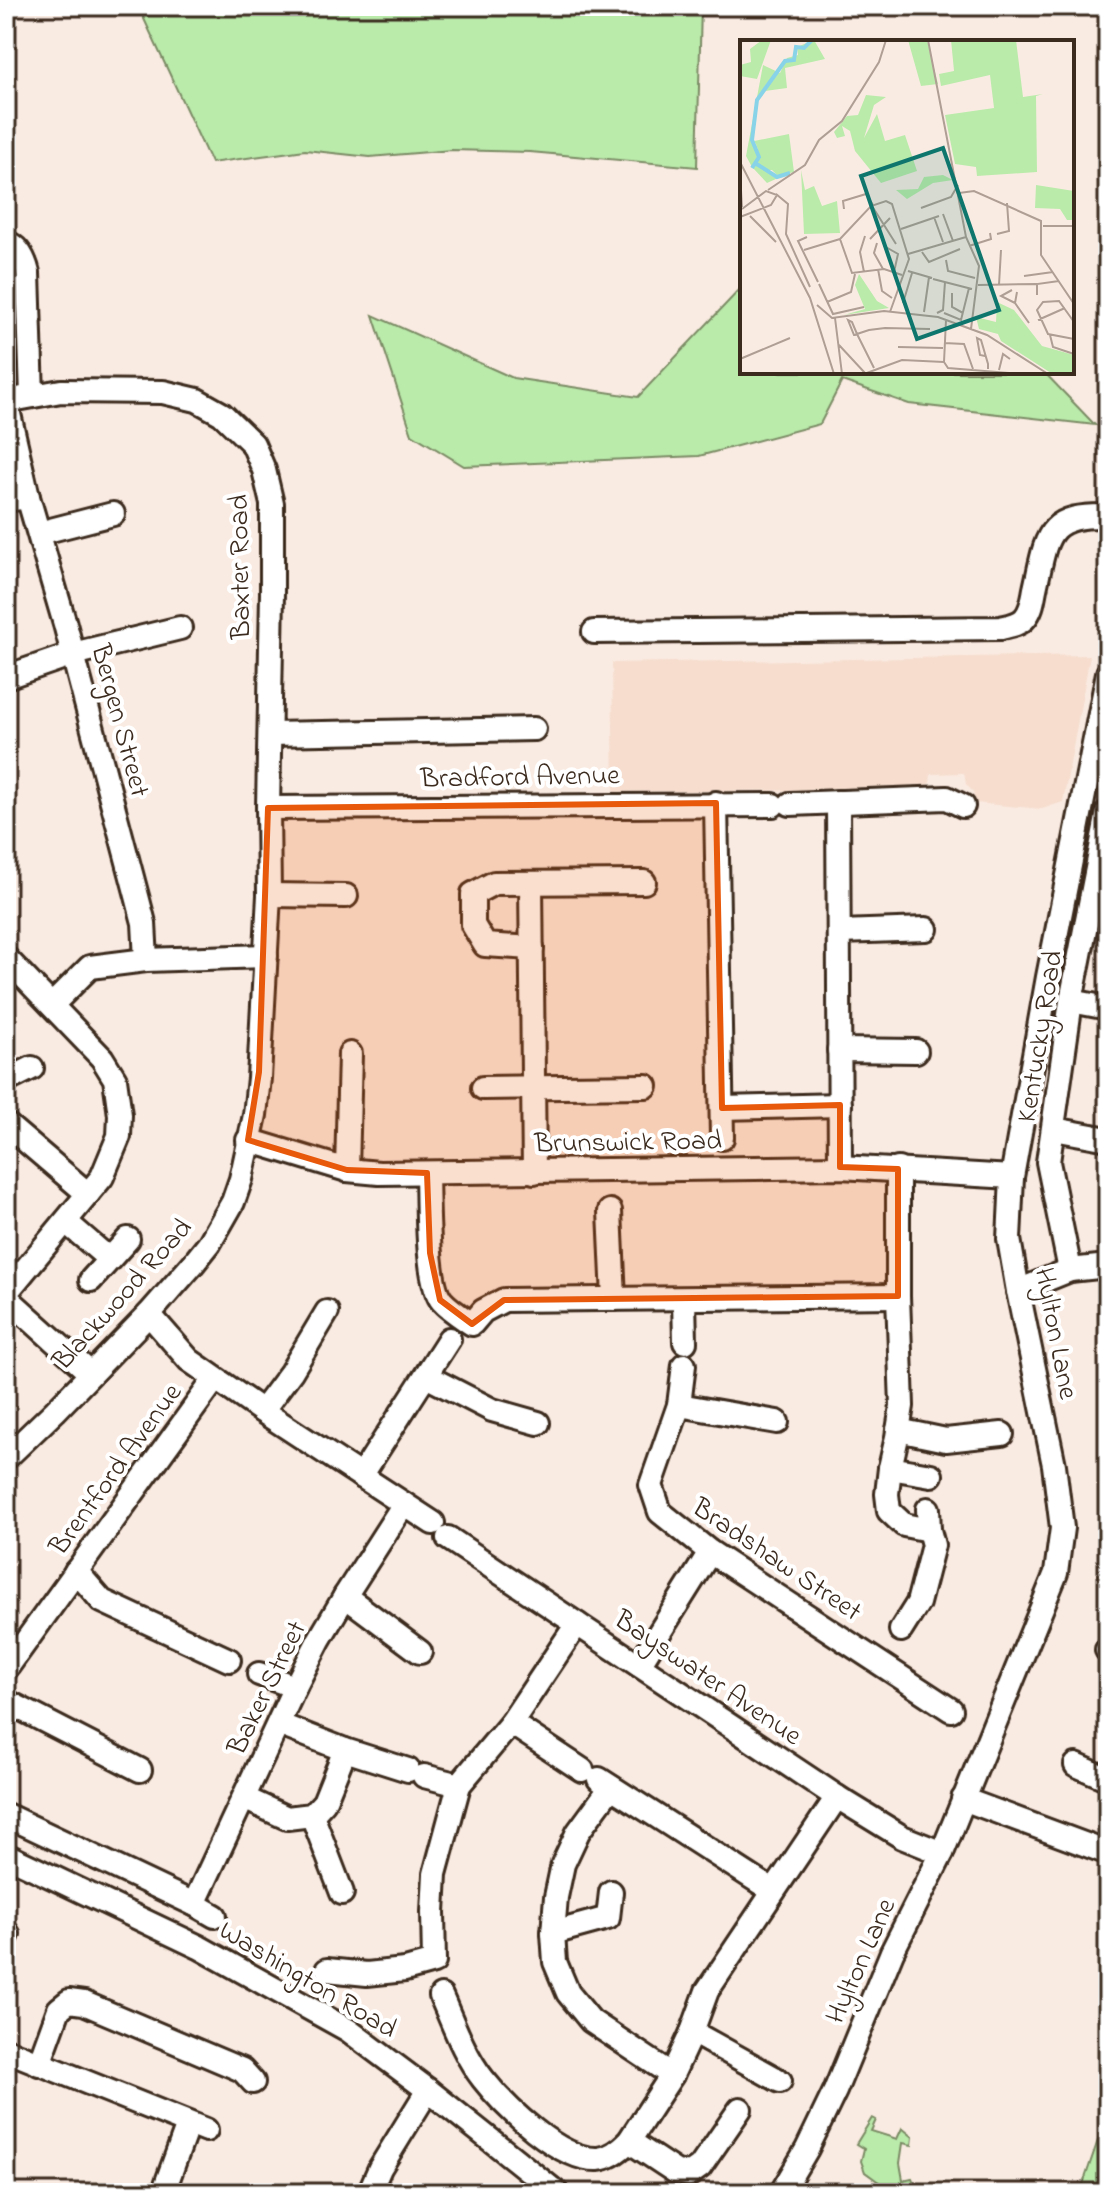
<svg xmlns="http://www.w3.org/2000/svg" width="1114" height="2199" viewBox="0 0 1114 2199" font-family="'Indie Flower',sans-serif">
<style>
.built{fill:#f6ddce}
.green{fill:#baebab;stroke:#7a8a64;stroke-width:2}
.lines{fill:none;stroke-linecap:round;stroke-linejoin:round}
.minor-casing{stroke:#3b2a1e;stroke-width:28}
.minor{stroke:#fff;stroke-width:22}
.marked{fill:#e8590c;fill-opacity:0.2;stroke:#e8590c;stroke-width:6;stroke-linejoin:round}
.labels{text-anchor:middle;stroke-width:8;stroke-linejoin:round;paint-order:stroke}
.street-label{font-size:28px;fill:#3b2a1e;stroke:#fff}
.inset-river{fill:none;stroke:#88d3e8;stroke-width:4}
.inset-road{fill:none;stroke:#ae9e94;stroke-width:2}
.view{fill:#0f766e;fill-opacity:0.15;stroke:#0f766e;stroke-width:4}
.inset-edge{fill:none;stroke:#3b2a1e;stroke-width:4}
</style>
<rect width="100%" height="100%" fill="#faebe2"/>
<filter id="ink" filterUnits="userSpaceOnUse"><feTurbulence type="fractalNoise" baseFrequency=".0125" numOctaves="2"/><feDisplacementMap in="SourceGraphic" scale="16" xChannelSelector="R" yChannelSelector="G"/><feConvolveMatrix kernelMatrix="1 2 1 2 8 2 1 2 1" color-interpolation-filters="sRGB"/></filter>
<g filter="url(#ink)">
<!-- built -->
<polygon class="built" points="1090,655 1063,802 1042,809 975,803 973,792 966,784 964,773 931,774 930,783 918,789 614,792 612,663"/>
<!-- green -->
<g class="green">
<polygon points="138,6 701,6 697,167 530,152 452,150 370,157 305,150 211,163"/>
<polygon points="742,287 742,372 1044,372 1095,425 909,404 842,381 820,424 699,456 464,466 412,434 373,315 513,378 638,397"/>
<polygon points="1108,2111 1108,2193 1080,2193"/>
<polygon points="872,2118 876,2120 871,2131 897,2139 902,2128 913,2137 912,2145 903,2143 900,2163 903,2180 912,2178 918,2193 894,2193 865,2172 861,2161 864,2149 856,2144"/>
</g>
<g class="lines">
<defs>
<g id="minor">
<path d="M6 242C19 247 25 260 28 273L32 396"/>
<polyline points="6,401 61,391 163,392 197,400 222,414 253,444 264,470 272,504 272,593 268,808 269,895 259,1078 255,1115 241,1179 233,1202 209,1244 193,1264 149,1314 55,1411 6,1458"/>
<polyline points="6,401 28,497 65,624 137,896 144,923 146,960"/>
<polyline points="6,500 28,497"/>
<polyline points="39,533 113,514"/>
<path d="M594 632 1001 628C1009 626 1018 625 1024 619 1032 611 1033 599 1035 589 1047 536 1045 514 1108 516"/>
<polyline points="6,677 73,654 180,628"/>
<polyline points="270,734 534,729"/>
<polyline points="838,802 840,1167"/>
<polyline points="716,803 722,1138"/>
<polyline points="790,804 947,798 963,806"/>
<polyline points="268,808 773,805"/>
<polyline points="531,883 534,1172"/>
<polyline points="269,895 346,896"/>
<polyline points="840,932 926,929"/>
<polyline points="532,948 485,945 473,925 473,894 494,883 644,882"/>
<polyline points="6,958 102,1058 115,1079 120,1115 119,1136 102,1177 6,1293"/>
<polyline points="1071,1001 1108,1008"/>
<polyline points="52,1005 90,967 146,960 266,956"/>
<polyline points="839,1050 916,1051"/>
<polyline points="6,1081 32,1068"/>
<polyline points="483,1088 646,1086"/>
<polyline points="722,1108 840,1105"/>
<polyline points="6,1124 88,1194"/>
<polyline points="1054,1129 1108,1139"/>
<polyline points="248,1140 347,1170 379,1173 840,1167 1012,1177"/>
<polyline points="898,1169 898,1296 902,1406 897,1437 890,1468 887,1494 889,1511 904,1525 929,1530"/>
<polyline points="347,1170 350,1054"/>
<path d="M427 1173C428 1200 426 1283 442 1301 450 1310 462 1317 472 1324L483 1311 504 1300 898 1296"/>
<polyline points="610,1211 614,1299"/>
<polyline points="66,1222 109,1259"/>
<polyline points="1070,1270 1048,1162 1071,1001 1108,812"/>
<polyline points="91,1280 128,1239"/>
<polyline points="1018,1291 1070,1270 1108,1266"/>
<polyline points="6,1297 90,1373"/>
<polyline points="684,1299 685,1342"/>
<polyline points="149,1314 189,1360 262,1411 433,1523"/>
<polyline points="684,1365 679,1405 651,1485 660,1512 710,1552 951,1710"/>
<polyline points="426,1376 492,1410 538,1423"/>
<polyline points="679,1405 777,1422"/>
<polyline points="262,1411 291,1372 327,1312"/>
<polyline points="898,1430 946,1440 1002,1434"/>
<polyline points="890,1468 931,1475"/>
<polyline points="361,1476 449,1339"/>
<polyline points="448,1538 837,1797 902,1837 942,1853"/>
<polyline points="76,1571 102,1601 229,1660"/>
<polyline points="345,1596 420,1652"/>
<polyline points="901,1630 918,1603 933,1545 929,1530 928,1509"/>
<polyline points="1107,1650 1108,1650"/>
<polyline points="639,1665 710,1552"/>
<polyline points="6,1669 215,1379"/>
<polyline points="259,1674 295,1687"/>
<polyline points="6,1701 140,1770"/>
<polyline points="511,1723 582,1770"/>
<polyline points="278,1724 345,1750 408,1770"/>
<polyline points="1076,1765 1108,1779"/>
<polyline points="424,1776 459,1785"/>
<polyline points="599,1779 773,1891"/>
<polyline points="611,1787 578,1832 563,1864 556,1897 553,1933 555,1962 568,1993 591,2021 672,2075"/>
<polyline points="244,1798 287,1818 312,1815 324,1802 345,1750"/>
<polyline points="963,1799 1108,1853"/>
<polyline points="6,1815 194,1904 215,1916"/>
<polyline points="312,1815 342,1893"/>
<polyline points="6,1855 199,1947 348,2030 428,2090 557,2193"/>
<polyline points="194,1904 295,1687 319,1640 345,1596 404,1504"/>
<polyline points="553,1933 608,1918 611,1892"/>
<polyline points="6,1938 8,1934"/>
<polyline points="327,1970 367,1974 405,1970 434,1962 433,1912 435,1874 459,1785 511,1723 577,1624"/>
<path d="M441 1996C453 2023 464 2055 483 2079 505 2107 560 2161 598 2159 610 2158 621 2149 629 2141L672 2075 692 2032 707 1991 837 1797"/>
<polyline points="692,2032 780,2081"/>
<polyline points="6,2050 206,2130"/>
<polyline points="39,2064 59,2009 69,2001 84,2003 242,2070 253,2082"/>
<polyline points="629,2141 676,2172 690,2174 700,2167 740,2109"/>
<polyline points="163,2193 188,2124"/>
<polyline points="369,2193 380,2168 428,2090"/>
<polyline points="781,2193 807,2149 835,2091 892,1952 942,1853 1056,1573 1062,1528 1054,1465 1018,1291 1009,1239 1012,1177 1048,977 1108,673"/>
</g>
</defs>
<!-- minor casing -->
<use href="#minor" class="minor-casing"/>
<!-- minor -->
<use href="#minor" class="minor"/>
</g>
</g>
<!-- marked area -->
<path class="marked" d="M716 803 722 1108 840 1105V1167L898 1169V1296L504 1300 472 1324 440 1300 430 1253 427 1173 347 1170 248 1140 259 1072 268 808Z"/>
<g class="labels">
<!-- street labels -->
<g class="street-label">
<text transform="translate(238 567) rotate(-91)" y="10">Baxter Road</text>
<text transform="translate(122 720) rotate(75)" y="10">Bergen Street</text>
<text transform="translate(520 775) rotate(-1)" y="10">Bradford Avenue</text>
<text transform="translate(1038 1036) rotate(-81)" y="10">Kentucky Road</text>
<text transform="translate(628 1140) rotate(-1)" y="10">Brunswick Road</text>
<text transform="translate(121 1293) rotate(-48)" y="10">Blackwood Road</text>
<text transform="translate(1058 1333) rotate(79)" y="10">Hylton Lane</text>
<text transform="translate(114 1468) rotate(-54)" y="10">Brentford Avenue</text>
<text transform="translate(778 1558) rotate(34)" y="10">Bradshaw Street</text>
<text transform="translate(709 1676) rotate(34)" y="10">Bayswater Avenue</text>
<text transform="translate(265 1687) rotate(-64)" y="10">Baker Street</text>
<text transform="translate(859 1960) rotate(-66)" y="10">Hylton Lane</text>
<text transform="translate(309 1978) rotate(31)" y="10">Washington Road</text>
</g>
</g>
<!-- overview -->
<g transform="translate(740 40)">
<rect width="334" height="334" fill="#faebe2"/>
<path d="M22 0H31L17 39 0 36V25L11 22 10 9ZM74 0 85 19 45 28 47 48 25 51 29 46 17 59 12 102 17 106 14 101 49 94 54 132 38 136 32 130H26L36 137 47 134 27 143 13 128 20 118 17 107 14 109 19 117 12 127 6 116 23 25 40 33 47 18 58 15 57 7ZM168 0H187L198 44 181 46ZM211 0H276L283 57 303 54 296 56 297 132 237 136 236 127 215 124 205 75 254 68 250 35 201 46 199 34 214 31ZM126 55 146 57 134 65 124 98 137 74 145 101 165 95 177 131 141 143 115 111 110 91 102 86 105 96 97 98 94 92 107 76 118 75ZM61 130 65 150 74 146 82 166 97 161 100 193 64 194ZM203 135 213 140 193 143 167 159 156 150 178 149 184 137ZM296 145 334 151V180H327L320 169 295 168ZM119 234 137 261 149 268 104 275 125 269 115 245ZM257 262 274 270 302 306 334 315V334L311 333 261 301 258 294 239 289 236 277 256 282Z" fill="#baebab"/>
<path class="inset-river" d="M15 123 37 137 50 133M12 128 19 117 12 100 17 60 45 21 54 20 56 7 64 8 72 0"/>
<path class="inset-road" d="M188 0 226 197 239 226 231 289M0 122 70 258 94 334M0 134 2 167M28 150 65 125 79 100 102 81 139 22 146 0M219 153 234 151 301 181V215L334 264M36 154 48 164 46 194 70 247M132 166 156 204M181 168 211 157 218 145M104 169 103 161 126 154 133 165M203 174 213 201M10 176 36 202M0 177 31 165 37 155 26 151 2 169M194 177 203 202M303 186H334M161 189 199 176M257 194 269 191 267 163M67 197 58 201 78 242M100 199 131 166 146 161 152 164 169 219 150 272M100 199 112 233 144 229 162 235M130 199 150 178M137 203 134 213 143 229M144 206 158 214 154 232M229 206 251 199 250 193M64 210 100 199M182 212 189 222 220 209M168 214 226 197M206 220 208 231 235 238M138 229 142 251 152 258M168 231 192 238M124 232 120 212 125 196M284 236 313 232M193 239 232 249M79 244 93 274 124 267M238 245 297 244M259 245 261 210M272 250 261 256 275 263M277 252 275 263 289 283M212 253V267L223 273M297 255V244L319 241M87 262 111 252 115 234M163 263 172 233M77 265 92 278 144 271 198 277 247 295 308 334M184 272 189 237M197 273 203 270 205 242M204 273 221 280 229 248M95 278 102 334M298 280 325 268M334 282 319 261 303 262 297 270 308 294 334 299M310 295 313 307 334 314M204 303 224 304 233 329M99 305 125 333M158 307 203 308M245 316 240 315 237 298 241 300 248 324V329M0 319 50 298M204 322 208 328 269 333M204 322 206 280M134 328 117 294 112 282 108 280 114 295H115L117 294 129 290 145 288 190 289M259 330 263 314 270 319M124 334 162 320 204 322"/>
<path class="view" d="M203 108 259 270 177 299 121 136Z"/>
<rect width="334" height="334" class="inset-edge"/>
</g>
<!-- margin -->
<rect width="1114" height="2199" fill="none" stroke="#fff" stroke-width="32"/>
<rect x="16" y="16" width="1082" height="2167" fill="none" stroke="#3b2a1e" stroke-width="3" filter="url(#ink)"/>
</svg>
